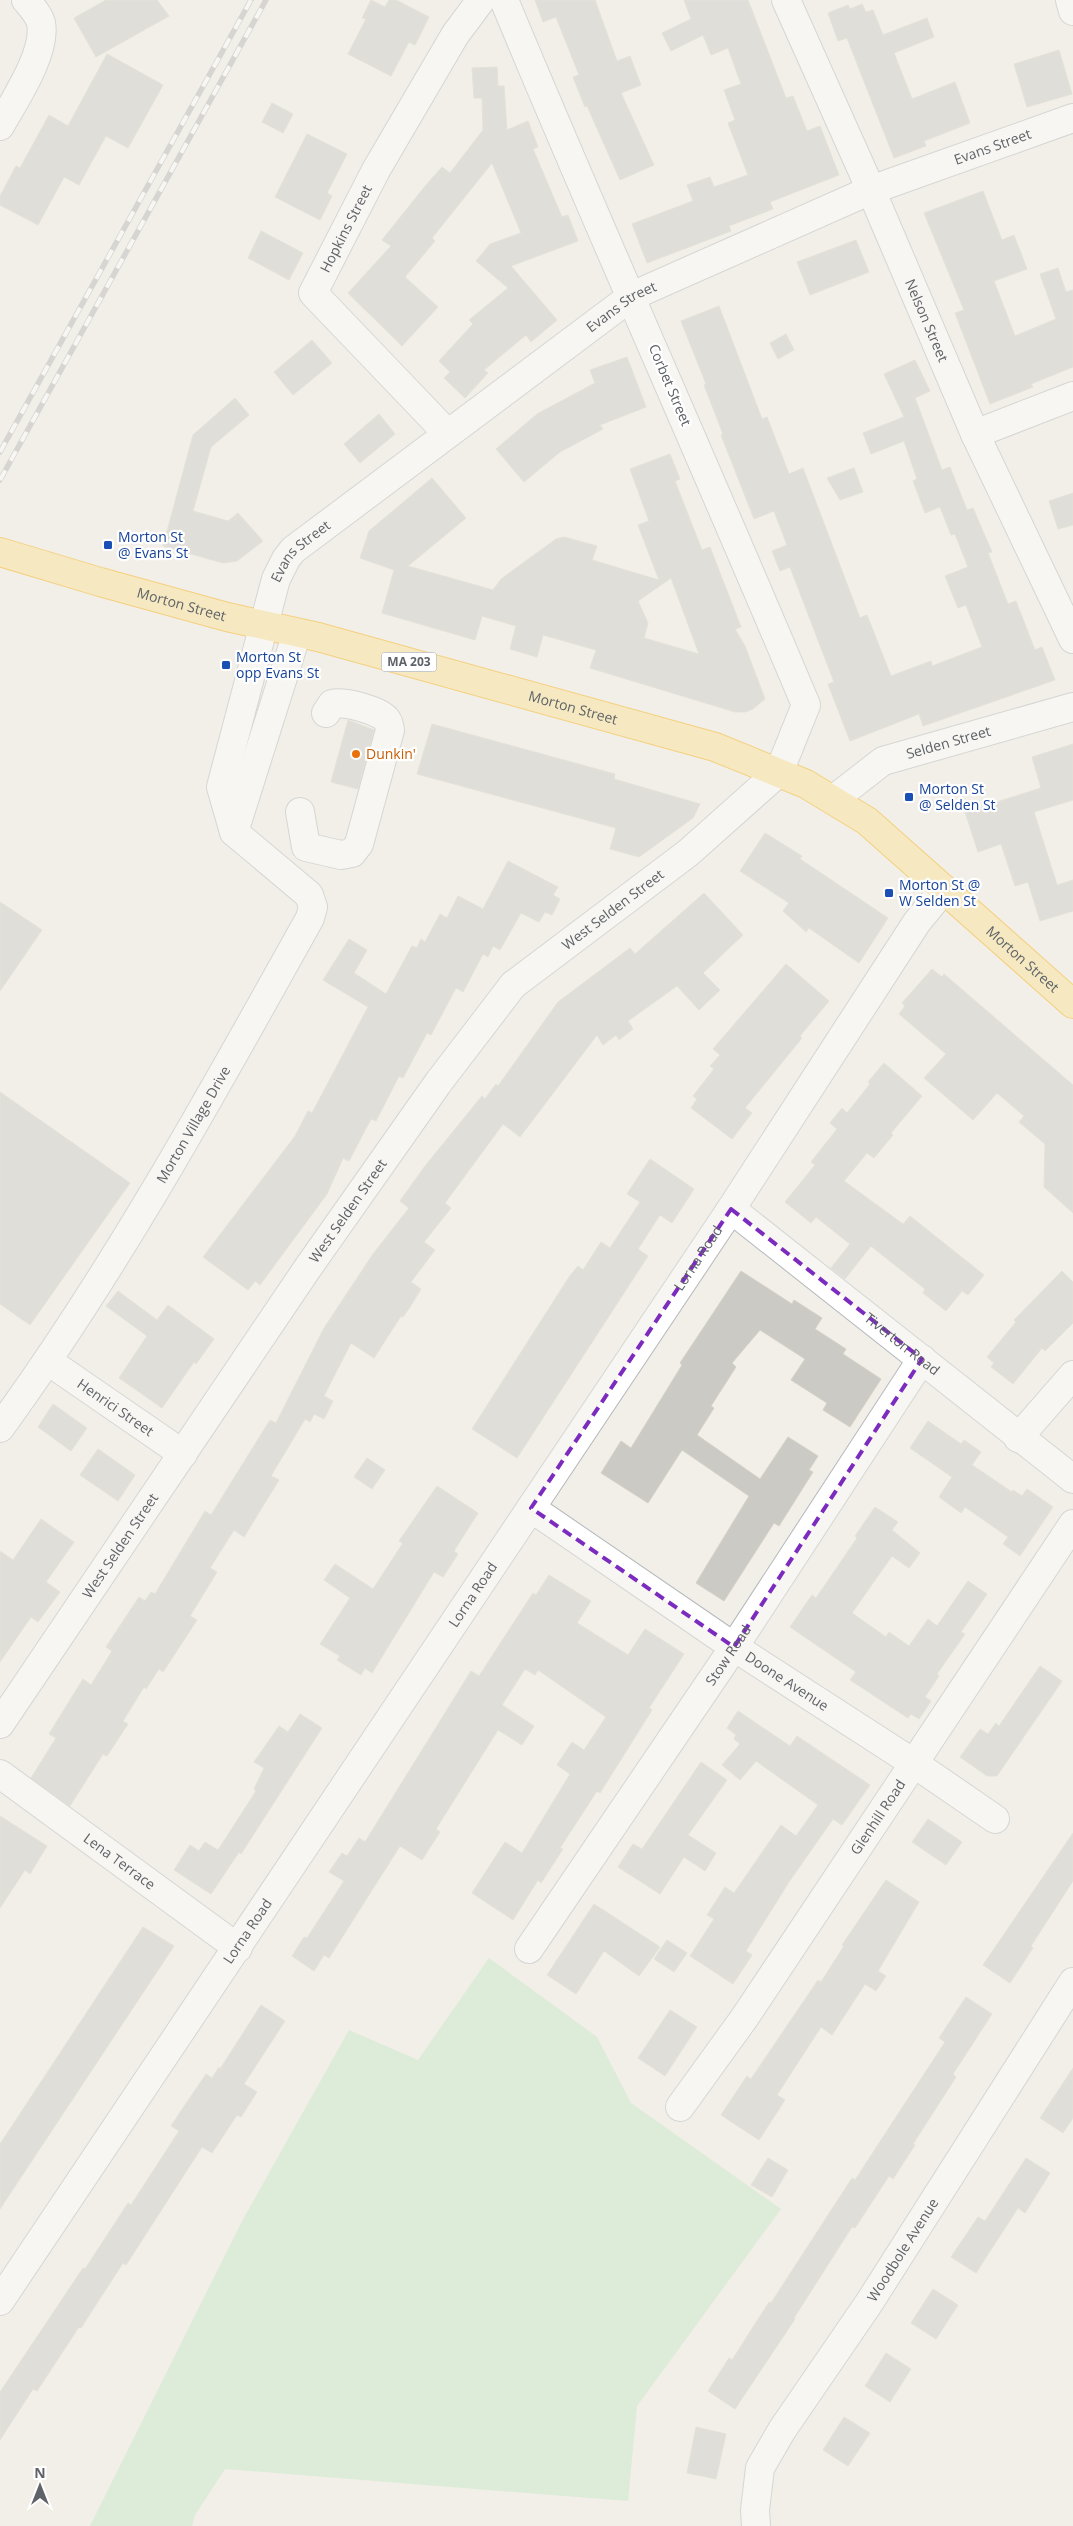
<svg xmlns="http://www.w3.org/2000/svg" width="1073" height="2526" viewBox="0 0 1073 2526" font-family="'Open Sans',sans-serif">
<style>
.green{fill:#c5e8c5}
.building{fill:#cccac5;stroke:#d6d1c6;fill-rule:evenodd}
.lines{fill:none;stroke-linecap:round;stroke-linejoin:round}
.minor-casing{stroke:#b5b8bc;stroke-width:30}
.highway-casing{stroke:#f9ab00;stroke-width:30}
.minor{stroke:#fff;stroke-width:28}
.highway{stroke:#fde293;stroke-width:28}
.rail-casing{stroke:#b6b7b8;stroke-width:5.5}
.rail{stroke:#fff;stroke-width:4;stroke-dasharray:11;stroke-linecap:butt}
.marked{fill:none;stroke:#7b2cbf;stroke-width:4;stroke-dasharray:10 6;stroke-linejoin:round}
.transit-dot{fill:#1a4fb4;stroke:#fff;stroke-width:2}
.food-dot{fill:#e8710a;stroke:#fff;stroke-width:2}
.labels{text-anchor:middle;stroke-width:4.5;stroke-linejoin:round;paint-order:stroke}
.shield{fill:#fff;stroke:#8f9295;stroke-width:1}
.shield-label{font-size:12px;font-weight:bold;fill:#5f6368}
.street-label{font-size:14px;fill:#5f6368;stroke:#fff}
.transit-label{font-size:14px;fill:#164399;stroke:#fff;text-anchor:start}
.food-label{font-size:14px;fill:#c56008;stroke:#fff;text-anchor:start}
</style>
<rect width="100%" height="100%" fill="#f1efe8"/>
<!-- green -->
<polygon class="green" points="489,1958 597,2037 631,2103 781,2209 637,2406 628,2501 225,2469 195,2515 192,2526 90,2526 241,2223 349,2030 418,2060"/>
<!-- building -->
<g class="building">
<polygon points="106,0 157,0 169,16 96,57 74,18"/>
<polygon points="371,0 385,7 389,0 396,0 429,17 415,45 409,42 391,76 348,54 366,19 362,18"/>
<polygon points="535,0 595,0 617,61 630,56 641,85 621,93 654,165 620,180 587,106 585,107 573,77 579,75 556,17 543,22"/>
<polygon points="684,0 748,0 786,98 793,96 807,131 820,126 839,175 770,202 773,209 729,226 731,231 647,263 632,224 693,201 687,185 710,177 714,187 748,175 728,123 735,120 724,90 741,84 728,48 711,55 703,35 671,51 662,33 691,19"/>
<polygon points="862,4 866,12 873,10 883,35 927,18 934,37 894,53 912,99 955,82 970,123 924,141 926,146 894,158 847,38 838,41 828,13 848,5 850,9"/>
<polygon points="1059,50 1072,94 1027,107 1014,64"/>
<polygon points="107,54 163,85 128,148 106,136 79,185 64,177 38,225 0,205 0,196 16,166 20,168 49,115 68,126"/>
<polygon points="497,67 498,86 504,86 507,130 528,121 538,147 533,149 562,217 568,215 578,241 511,266 557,320 531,342 526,335 484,370 488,373 465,398 444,378 450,372 439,361 473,324 469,320 508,288 476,261 490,244 521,233 492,163 432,238 435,241 405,277 438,307 402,346 348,293 391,246 382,240 426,185 442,167 450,173 483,130 482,98 474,98 472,68"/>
<polygon points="272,103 293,114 283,133 262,122"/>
<polygon points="307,134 347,154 327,193 332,196 320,220 275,197"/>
<polygon points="983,191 1002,240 1014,235 1027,269 994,281 1015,336 1056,319 1040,274 1058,268 1066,292 1073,290 1073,367 1031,384 1033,387 990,404 955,313 964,310 924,213"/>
<polygon points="261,231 303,253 289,280 248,258"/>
<polygon points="856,240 869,272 810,295 797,262"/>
<polygon points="719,306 762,419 767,417 789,474 803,468 860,618 867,615 891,676 931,661 932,666 982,647 966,605 958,608 945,576 968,567 955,534 951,535 940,507 925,513 913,481 917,479 904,441 871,454 863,433 904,417 884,374 915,360 930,391 915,398 942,470 950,467 967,510 973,508 992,552 988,553 1008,604 1016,601 1035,650 1042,647 1055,680 923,726 919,714 850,741 828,684 834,682 790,567 780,571 772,551 787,545 774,511 754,519 721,435 723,434 704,385 706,384 681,321"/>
<polygon points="786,334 794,350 778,359 770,343"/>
<polygon points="312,340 332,363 293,395 274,372"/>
<polygon points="627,357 646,407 600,425 603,429 560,452 524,482 496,449 537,414 595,383 590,370"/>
<polygon points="235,398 249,415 211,447 193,511 228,521 238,513 263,541 237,561 223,563 163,546 193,435"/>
<polygon points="379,414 395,434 360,463 344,444"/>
<path d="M670 454 680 479 675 481 702 550 710 547 741 627 735 629 745 646 765 699 753 709 745 712H735L590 668 596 650 543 635 537 657 510 649 516 626 482 616 475 640 382 613 394 570 360 558 369 531 432 478 466 518 408 566 493 590 501 579 556 539 564 537 597 546 592 560 659 580 638 525 649 521 630 469ZM671 578 699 654 644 638 648 623 638 601Z"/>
<polygon points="854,468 863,492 840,500 827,478"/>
<polygon points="1073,493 1073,525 1058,529 1049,501"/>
<polygon points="348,720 374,730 358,789 331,782"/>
<polygon points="432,724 615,774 614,779 700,804 693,818 639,857 610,849 616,828 417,774"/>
<polygon points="1073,744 1073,800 1034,812 1057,885 1073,880 1073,911 1040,921 1028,882 1015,886 1001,844 978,852 965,812 1041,788 1032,757"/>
<polygon points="765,833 802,856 800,859 888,918 859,963 809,928 806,932 783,911 789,903 740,871"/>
<polygon points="508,861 558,887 553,895 560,899 552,915 545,912 539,922 521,913 500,950 493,946 488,957 483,954 463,992 456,988 431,1035 427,1033 403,1078 399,1076 376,1121 371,1119 349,1161 343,1158 327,1194 260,1285 255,1281 248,1290 203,1257 295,1136 308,1111 312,1113 368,1007 323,980 349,939 367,950 354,973 386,994 412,946 417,948 421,939 425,942 440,914 447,918 458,896 483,909"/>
<polygon points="704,893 743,935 703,973 720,990 699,1010 677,986 628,1021 633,1029 619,1040 616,1035 603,1045 597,1035 520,1137 503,1124 445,1203 451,1208 424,1242 435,1250 411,1282 421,1289 410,1307 403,1317 401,1316 374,1358 351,1343 324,1396 333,1401 324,1419 314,1414 310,1422 305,1419 271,1476 279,1480 244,1537 234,1530 210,1568 217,1572 190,1616 197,1620 163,1672 159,1669 146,1689 144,1687 123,1721 128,1724 107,1756 103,1754 70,1806 31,1778 56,1738 49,1734 83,1679 91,1685 112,1651 106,1647 139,1597 145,1601 151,1592 155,1594 205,1511 211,1515 270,1420 276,1423 324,1328 373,1254 409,1208 400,1201 425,1166 482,1096 485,1099 496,1084 498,1086 558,1002 630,948 635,954"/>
<polygon points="0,902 42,930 0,991"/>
<polygon points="786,964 829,1001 800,1036 802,1038 745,1108 752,1113 732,1139 691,1108 697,1099 693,1096 714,1069 710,1066 720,1055 713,1049"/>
<polygon points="932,969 942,977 944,974 1073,1085 1073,1213 1044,1187 1045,1144 1019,1122 1024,1116 997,1093 973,1120 924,1078 946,1054 899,1014 905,1006 902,1003"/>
<polygon points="884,1063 922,1096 891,1133 893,1135 874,1158 867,1153 844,1181 903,1224 910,1216 984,1275 968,1295 962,1291 946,1311 923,1293 925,1289 871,1246 845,1279 831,1268 850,1244 816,1217 811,1223 785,1202 815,1165 811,1162 837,1129 830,1123 842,1108 847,1113 870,1084 868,1082"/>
<polygon points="0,1092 130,1183 30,1325 0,1304"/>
<polygon points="650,1159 694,1189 672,1223 660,1215 638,1249 648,1256 517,1458 472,1429 569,1277 578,1266 583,1270 601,1242 610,1248 640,1202 627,1194"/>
<polygon points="741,1271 792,1304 794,1300 822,1318 815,1329 846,1349 843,1354 881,1379 850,1427 823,1410 827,1403 791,1380 805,1359 760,1330 732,1363 736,1367 711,1406 714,1408 697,1435 760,1479 788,1437 818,1456 809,1470 813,1472 779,1526 774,1523 724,1601 696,1583 749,1496 682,1450 648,1503 601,1473 621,1441 631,1448 682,1365 680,1363"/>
<polygon points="1062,1271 1073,1282 1073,1323 1045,1351 1042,1348 1013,1384 991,1367 994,1363 987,1357 1016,1322 1014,1320"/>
<polygon points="118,1291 157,1320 168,1305 214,1339 196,1364 194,1362 162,1408 119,1378 147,1336 106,1306"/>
<polygon points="53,1404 87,1428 71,1451 38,1427"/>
<polygon points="928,1421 961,1444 964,1440 981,1452 972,1465 1012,1492 1013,1490 1022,1496 1027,1489 1053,1507 1020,1556 1003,1544 1008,1537 965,1507 961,1513 939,1497 952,1477 910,1448"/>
<polygon points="98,1449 135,1475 118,1501 80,1475"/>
<polygon points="367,1458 385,1470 372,1489 354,1477"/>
<polygon points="437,1486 478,1513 454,1551 458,1554 443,1577 434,1572 372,1673 365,1668 361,1675 337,1660 340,1656 320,1644 350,1598 324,1580 335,1564 373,1589 403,1543 399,1541"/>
<polygon points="875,1507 898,1522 892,1530 920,1553 909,1568 892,1556 852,1613 886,1637 889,1632 909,1646 928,1619 937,1626 968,1581 987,1594 961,1632 965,1634 937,1674 939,1676 925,1697 931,1701 919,1719 911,1714 908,1718 850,1680 856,1672 790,1627 812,1595 816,1598 857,1538 855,1536"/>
<polygon points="41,1519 74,1542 46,1582 60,1592 38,1622 31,1617 0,1662 0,1551 13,1560"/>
<polygon points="549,1575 591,1601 577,1623 628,1655 645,1629 684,1654 649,1708 652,1710 600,1793 597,1791 560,1848 563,1849 541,1883 538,1880 513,1920 472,1893 505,1842 522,1853 570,1774 557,1765 572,1742 584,1750 606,1717 538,1670 535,1675 525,1669 502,1705 534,1726 522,1745 498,1730 436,1829 440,1832 422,1860 400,1846 329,1958 324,1955 314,1971 292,1956 304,1937 307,1938 344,1881 329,1872 342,1853 347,1856 359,1838 365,1842 471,1671 479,1676 533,1593 536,1595"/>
<polygon points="1040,1666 1062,1681 997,1776 987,1776 960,1757 980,1729 988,1734 996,1723 999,1726"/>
<polygon points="738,1711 790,1746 797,1736 870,1785 842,1825 833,1819 789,1882 746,1951 752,1955 733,1984 690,1956 714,1919 707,1915 725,1887 734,1893 781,1825 796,1836 818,1805 756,1761 740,1780 722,1765 740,1744 734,1739 736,1735 727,1728"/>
<polygon points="300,1714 322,1728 241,1854 239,1852 211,1894 174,1870 190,1845 199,1851 205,1842 218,1850 256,1791 254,1789 264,1768 254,1762 279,1726 288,1732"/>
<polygon points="701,1762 727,1780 688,1835 716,1853 705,1871 684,1857 660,1894 618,1867 633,1844 642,1849"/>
<polygon points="0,1816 47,1846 30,1874 25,1870 0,1908"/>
<polygon points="928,1819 962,1842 946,1865 912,1842"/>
<polygon points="1073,1833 1073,1881 1031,1946 1033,1948 1010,1983 983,1965"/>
<polygon points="886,1880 919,1902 878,1971 886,1976 876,1991 865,1984 832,2035 821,2027 777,2095 785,2100 759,2140 721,2115 747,2076 751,2079 818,1980 821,1982 844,1946 842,1945"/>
<polygon points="594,1904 660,1947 639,1976 604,1951 576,1994 547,1975"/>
<polygon points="143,1927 174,1946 0,2209 0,2144"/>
<polygon points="667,1940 687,1953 674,1972 654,1959"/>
<polygon points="966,1997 992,2014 953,2074 956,2077 913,2144 915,2145 893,2179 889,2176 855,2228 852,2227 794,2318 795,2319 735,2409 708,2391 729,2358 732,2360 769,2302 771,2303 852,2178 855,2180 945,2042 939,2038"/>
<polygon points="261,2005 285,2021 244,2084 257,2092 241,2117 237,2115 212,2153 202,2147 126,2265 123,2263 81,2328 79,2327 37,2391 33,2389 0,2440 0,2392 83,2268 85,2269 128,2203 131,2205 179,2131 171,2126 181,2111 206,2074 212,2078 219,2067 220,2069"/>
<polygon points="670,2010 697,2027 665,2076 638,2058"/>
<polygon points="1073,2068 1073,2118 1063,2133 1040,2118"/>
<polygon points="768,2158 788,2170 772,2197 751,2185"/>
<polygon points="1026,2158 1050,2173 1025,2213 1018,2208 976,2273 951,2257 978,2217 985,2221"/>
<polygon points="933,2289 958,2305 936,2339 911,2323"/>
<polygon points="886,2353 911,2369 890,2402 865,2386"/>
<polygon points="844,2417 870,2433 848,2466 823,2450"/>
<polygon points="696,2427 726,2434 716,2479 687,2473"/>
</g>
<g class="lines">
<defs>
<g id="minor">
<path id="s1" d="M786 0 871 190 975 434 1073 639"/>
<polyline points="1070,0 1073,11"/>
<path d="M0 126C14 101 47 52 41 23 39 15 31 6 26 0"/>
<path id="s2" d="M447 433 313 293 376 170 455 35 481 0"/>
<polyline points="975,434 1073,396"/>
<path id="s3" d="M834 799 883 761 1073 707"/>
<path d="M300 812 306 847 341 855 352 853 359 844 390 730C389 726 389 722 386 719 378 710 344 701 332 704L326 713"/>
<polyline points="234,832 297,633"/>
<path id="s4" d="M731 1209 1073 1479"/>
<path id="s5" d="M48 1361 183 1454"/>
<path id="s6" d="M0 1428C117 1267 213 1092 310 918L313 907 309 895 234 832 221 787 276 579 286 559 293 550 632 296 871 190 1073 118"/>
<polyline points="1018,1438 1073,1375"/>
<path id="s7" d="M531 1508 734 1647 915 1764 995 1819"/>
<path id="s8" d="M0 1724 307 1269 438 1083 513 985 688 853 779 772 806 705C707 469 602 236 504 0"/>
<path id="s9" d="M0 1774 238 1948"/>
<path id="s10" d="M529 1949 734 1647 922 1359"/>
<path id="s11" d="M680 2107 745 2017 1073 1524"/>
<path id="s12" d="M0 2301 731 1209 917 922 944 889"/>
<path id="s13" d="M756 2526 755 2510 760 2468 782 2430 869 2303 1073 1982"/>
</g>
<g id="highway">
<path id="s14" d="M0 552 100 582 227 617 318 637 715 747 806 784 867 821 1073 1004"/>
</g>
</defs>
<!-- minor casing -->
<use href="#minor" class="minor-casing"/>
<!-- highway casing -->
<use href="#highway" class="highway-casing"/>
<!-- minor -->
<use href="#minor" class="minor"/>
<!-- highway -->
<use href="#highway" class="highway"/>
<defs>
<g id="rail">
<polyline points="0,452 251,0"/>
<polyline points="0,480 266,0"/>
</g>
</defs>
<!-- rail casing -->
<use href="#rail" class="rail-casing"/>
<!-- rail -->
<use href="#rail" class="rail"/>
</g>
<!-- marked area -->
<path d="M0 0H1073V2526H0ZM731 1209 922 1359 734 1647 531 1508Z" fill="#f1efe8" fill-opacity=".55" fill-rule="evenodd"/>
<path class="marked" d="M731 1209 922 1359 734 1647 531 1508Z"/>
<!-- markers -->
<g class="transit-dot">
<rect x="103" y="540" width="10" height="10" rx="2.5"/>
<rect x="221" y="660" width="10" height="10" rx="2.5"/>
<rect x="904" y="792" width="10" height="10" rx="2.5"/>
<rect x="884" y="888" width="10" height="10" rx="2.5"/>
</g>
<circle class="food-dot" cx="356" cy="754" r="5"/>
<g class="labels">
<!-- shield labels -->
<rect class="shield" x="381.5" y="652.5" width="55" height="19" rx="4"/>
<g class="shield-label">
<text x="409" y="666">MA 203</text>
</g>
<!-- street labels -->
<g class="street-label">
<text dy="5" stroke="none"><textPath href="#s6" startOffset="1829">Evans Street</textPath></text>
<text dy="5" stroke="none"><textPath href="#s2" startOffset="266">Hopkins Street</textPath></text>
<text dy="5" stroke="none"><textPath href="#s6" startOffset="1424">Evans Street</textPath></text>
<text dy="5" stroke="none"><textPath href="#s1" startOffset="350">Nelson Street</textPath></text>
<text transform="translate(670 385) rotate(67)" y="5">Corbet Street</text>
<text dy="5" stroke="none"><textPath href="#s6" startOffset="1019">Evans Street</textPath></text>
<text dy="5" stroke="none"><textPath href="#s14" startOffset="189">Morton Street</textPath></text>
<text dy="5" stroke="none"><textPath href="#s14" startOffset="594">Morton Street</textPath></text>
<text dy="5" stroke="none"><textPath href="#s3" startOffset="130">Selden Street</textPath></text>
<text dy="5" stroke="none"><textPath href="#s8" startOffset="1025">West Selden Street</textPath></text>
<text dy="5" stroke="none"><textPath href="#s14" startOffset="1119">Morton Street</textPath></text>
<text dy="5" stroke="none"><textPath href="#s6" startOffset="360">Morton Village Drive</textPath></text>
<text dy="5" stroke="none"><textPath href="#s8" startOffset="620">West Selden Street</textPath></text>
<text dy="5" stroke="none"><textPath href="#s12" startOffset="1255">Lorna Road</textPath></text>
<text dy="5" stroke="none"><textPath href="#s4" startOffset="218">Tiverton Road</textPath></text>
<text dy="5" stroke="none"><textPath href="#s5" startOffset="82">Henrici Street</textPath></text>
<text dy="5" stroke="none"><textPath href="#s8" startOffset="215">West Selden Street</textPath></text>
<text dy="5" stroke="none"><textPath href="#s12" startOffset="850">Lorna Road</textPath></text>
<text dy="5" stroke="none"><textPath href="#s10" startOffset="355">Stow Road</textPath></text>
<text dy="5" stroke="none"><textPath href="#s7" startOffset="309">Doone Avenue</textPath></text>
<text dy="5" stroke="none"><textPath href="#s11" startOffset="351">Glenhill Road</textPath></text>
<text dy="5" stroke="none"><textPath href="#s9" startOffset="148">Lena Terrace</textPath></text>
<text dy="5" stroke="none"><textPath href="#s12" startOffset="445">Lorna Road</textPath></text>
<text dy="5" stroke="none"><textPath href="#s13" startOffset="319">Woodbole Avenue</textPath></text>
</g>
<!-- transit labels -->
<g class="transit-label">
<text x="118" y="542">Morton St<tspan x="118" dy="16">@ Evans St</tspan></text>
<text x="236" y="662">Morton St<tspan x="236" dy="16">opp Evans St</tspan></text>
<text x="919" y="794">Morton St<tspan x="919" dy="16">@ Selden St</tspan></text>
<text x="899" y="890">Morton St @<tspan x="899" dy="16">W Selden St</tspan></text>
</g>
<!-- food labels -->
<g class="food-label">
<text x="366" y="759">Dunkin'</text>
</g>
</g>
<!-- north arrow -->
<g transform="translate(40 2486)" stroke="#ffffff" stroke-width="4" paint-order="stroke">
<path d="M0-4L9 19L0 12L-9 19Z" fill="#5f6368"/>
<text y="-8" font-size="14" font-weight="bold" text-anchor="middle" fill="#5f6368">N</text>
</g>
</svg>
